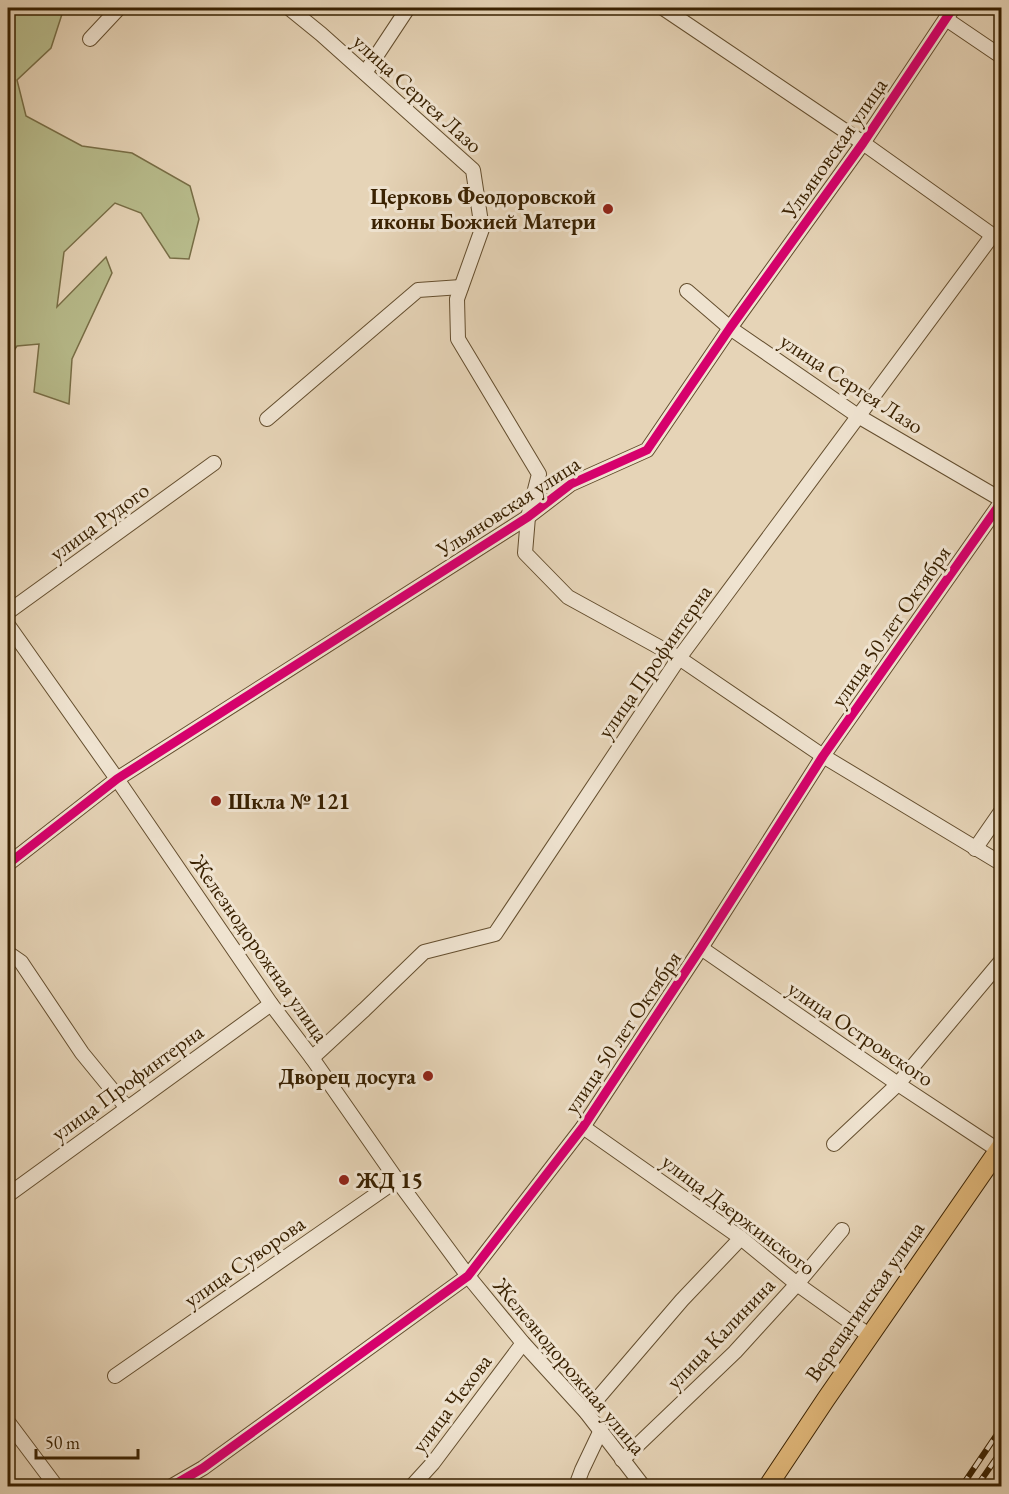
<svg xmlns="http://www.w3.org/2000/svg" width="1009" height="1494" viewBox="0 0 1009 1494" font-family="'EB Garamond',serif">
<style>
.green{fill:#b8bc8c;stroke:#786e46;stroke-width:1.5}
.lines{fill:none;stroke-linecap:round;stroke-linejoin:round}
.minor-casing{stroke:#644e2e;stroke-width:16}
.major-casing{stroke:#392101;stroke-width:20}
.minor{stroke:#efe3d0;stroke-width:14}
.major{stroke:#e3ba7c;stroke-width:18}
.rail-casing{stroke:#392101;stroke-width:6}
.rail{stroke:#efe3d0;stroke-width:4;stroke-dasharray:11;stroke-linecap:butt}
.cycleway-casing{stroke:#efe3d0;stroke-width:13}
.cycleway{stroke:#d6006c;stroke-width:9}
.poi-dot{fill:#8f2418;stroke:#efe3d0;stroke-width:2}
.labels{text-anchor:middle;stroke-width:6;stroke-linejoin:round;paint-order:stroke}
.street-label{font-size:22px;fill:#392101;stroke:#efe3d0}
.poi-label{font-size:22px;font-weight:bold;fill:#392101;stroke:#efe3d0;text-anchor:end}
</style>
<rect width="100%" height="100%" fill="#e6d4b7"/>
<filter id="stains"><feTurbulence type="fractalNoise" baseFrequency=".00333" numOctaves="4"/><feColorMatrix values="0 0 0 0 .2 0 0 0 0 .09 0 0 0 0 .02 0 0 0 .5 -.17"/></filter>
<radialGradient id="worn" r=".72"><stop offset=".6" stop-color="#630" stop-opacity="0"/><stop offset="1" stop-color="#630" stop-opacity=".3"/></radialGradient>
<!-- green -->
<polygon class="green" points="8,8 64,8 51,48 17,80 26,116 82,146 132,153 190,186 199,219 189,259 170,258 141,213 115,203 64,252 57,307 106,257 112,273 72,359 69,404 34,392 39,344 17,346 8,359"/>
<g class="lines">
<defs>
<g id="minor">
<polyline points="289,8 321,34 473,170 482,229 457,299 458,339 539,474 528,517 525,553 568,597 679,658 823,756 1002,864"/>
<polyline points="663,8 863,143 1002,242"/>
<polyline points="946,19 1002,57"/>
<polyline points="90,39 119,8"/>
<polyline points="365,73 408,8"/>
<polyline points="687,291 730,328 858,416 1002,500"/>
<polyline points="267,419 418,290 461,287"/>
<polyline points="8,612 214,463"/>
<polyline points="8,625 117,779 271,1004 312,1058 397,1180 468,1276 523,1343 586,1412 643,1486"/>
<polyline points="975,849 1002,810"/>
<polyline points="8,864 117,779 528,517 571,484 647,450 730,328 863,143 953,8"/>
<polyline points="701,948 898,1084 998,1150"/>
<polyline points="8,953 21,962 82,1053 127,1108"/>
<polyline points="312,1058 364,1010 424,952 495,934 679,658 992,236"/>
<polyline points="583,1127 741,1238 797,1284 870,1336"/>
<polyline points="834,1144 898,1084 1002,960"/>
<polyline points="8,1195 271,1004"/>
<polyline points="115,1376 397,1180"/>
<polyline points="586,1412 682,1300 741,1238"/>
<polyline points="8,1422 56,1486"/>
<polyline points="622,1460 735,1352 797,1284 842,1230"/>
<polyline points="172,1486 203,1468 468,1276 583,1127 701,948 823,756 1002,501"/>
<polyline points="412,1486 433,1463 523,1343"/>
<polyline points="576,1486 582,1470 601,1430"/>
</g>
<polyline id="major" points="768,1486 826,1399 1002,1145"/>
</defs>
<!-- minor casing -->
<use href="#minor" class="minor-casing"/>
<!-- major casing -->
<use href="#major" class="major-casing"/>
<!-- minor -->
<use href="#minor" class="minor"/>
<!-- major -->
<use href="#major" class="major"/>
<defs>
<g id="rail">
<polyline points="962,1486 1002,1427"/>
<polyline points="977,1486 1002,1450"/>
</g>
</defs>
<!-- rail casing -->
<use href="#rail" class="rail-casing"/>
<!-- rail -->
<use href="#rail" class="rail"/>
<defs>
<g id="cycleway">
<polyline points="8,864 117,779 528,517 571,484 647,450 730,328 863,143 953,8"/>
<polyline points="172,1486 203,1468 468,1276 583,1127 701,948 823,756 1002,501"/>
</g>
</defs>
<!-- cycleway casing -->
<use href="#cycleway" class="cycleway-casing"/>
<!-- cycleway -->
<use href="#cycleway" class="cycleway"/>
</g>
<!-- markers -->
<g class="poi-dot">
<circle cx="608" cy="209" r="6"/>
<circle cx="216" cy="801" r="6"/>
<circle cx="428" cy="1076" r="6"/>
<circle cx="344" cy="1180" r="6"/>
</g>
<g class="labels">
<!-- street labels -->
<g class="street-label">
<text transform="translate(418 93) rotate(42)" y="8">улица Сергея Лазо</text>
<text transform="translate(834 148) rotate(-55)" y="8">Ульяновская улица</text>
<text transform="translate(852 383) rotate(33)" y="8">улица Сергея Лазо</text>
<text transform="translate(508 506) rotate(-33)" y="8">Ульяновская улица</text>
<text transform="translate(99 521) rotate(-36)" y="8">улица Рудого</text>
<text transform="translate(890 626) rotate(-55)" y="8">улица 50 лет Октября</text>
<text transform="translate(654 661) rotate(-55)" y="8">улица Профинтерна</text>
<text transform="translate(260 948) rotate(55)" y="8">Железнодорожная улица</text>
<text transform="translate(622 1032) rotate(-56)" y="8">улица 50 лет Октября</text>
<text transform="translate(861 1033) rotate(34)" y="8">улица Островского</text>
<text transform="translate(127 1082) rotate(-36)" y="8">улица Профинтерна</text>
<text transform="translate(739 1214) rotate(37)" y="8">улица Дзержинского</text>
<text transform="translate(244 1261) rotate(-35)" y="8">улица Суворова</text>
<text transform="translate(864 1301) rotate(-55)" y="8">Верещагинская улица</text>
<text transform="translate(720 1333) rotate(-46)" y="8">улица Калинина</text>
<text transform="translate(570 1366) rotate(50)" y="8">Железнодорожная улица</text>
<text transform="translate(451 1403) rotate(-53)" y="8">улица Чехова</text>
</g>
<!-- poi labels -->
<g class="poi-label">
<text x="596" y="204">Церковь Феодоровской<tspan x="596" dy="25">иконы Божией Матери</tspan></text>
<text x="228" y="809" text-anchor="start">Шкла № 121</text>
<text x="416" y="1084">Дворец досуга</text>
<text x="356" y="1188" text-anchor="start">ЖД 15</text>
</g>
</g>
<!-- margin -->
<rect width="1009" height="1494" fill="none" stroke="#e6d4b7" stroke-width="30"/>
<rect x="9" y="9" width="991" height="1476" fill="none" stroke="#392101" stroke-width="3"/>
<rect x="15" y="15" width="979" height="1464" fill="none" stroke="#392101" stroke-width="1.5"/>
<!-- scale -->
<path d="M36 1449v9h102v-9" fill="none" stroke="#392101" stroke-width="3"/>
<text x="45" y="1449" font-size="18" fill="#392101" stroke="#efe3d0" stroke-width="4.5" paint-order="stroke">50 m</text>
<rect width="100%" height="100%" filter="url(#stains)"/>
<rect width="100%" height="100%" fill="url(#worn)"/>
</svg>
